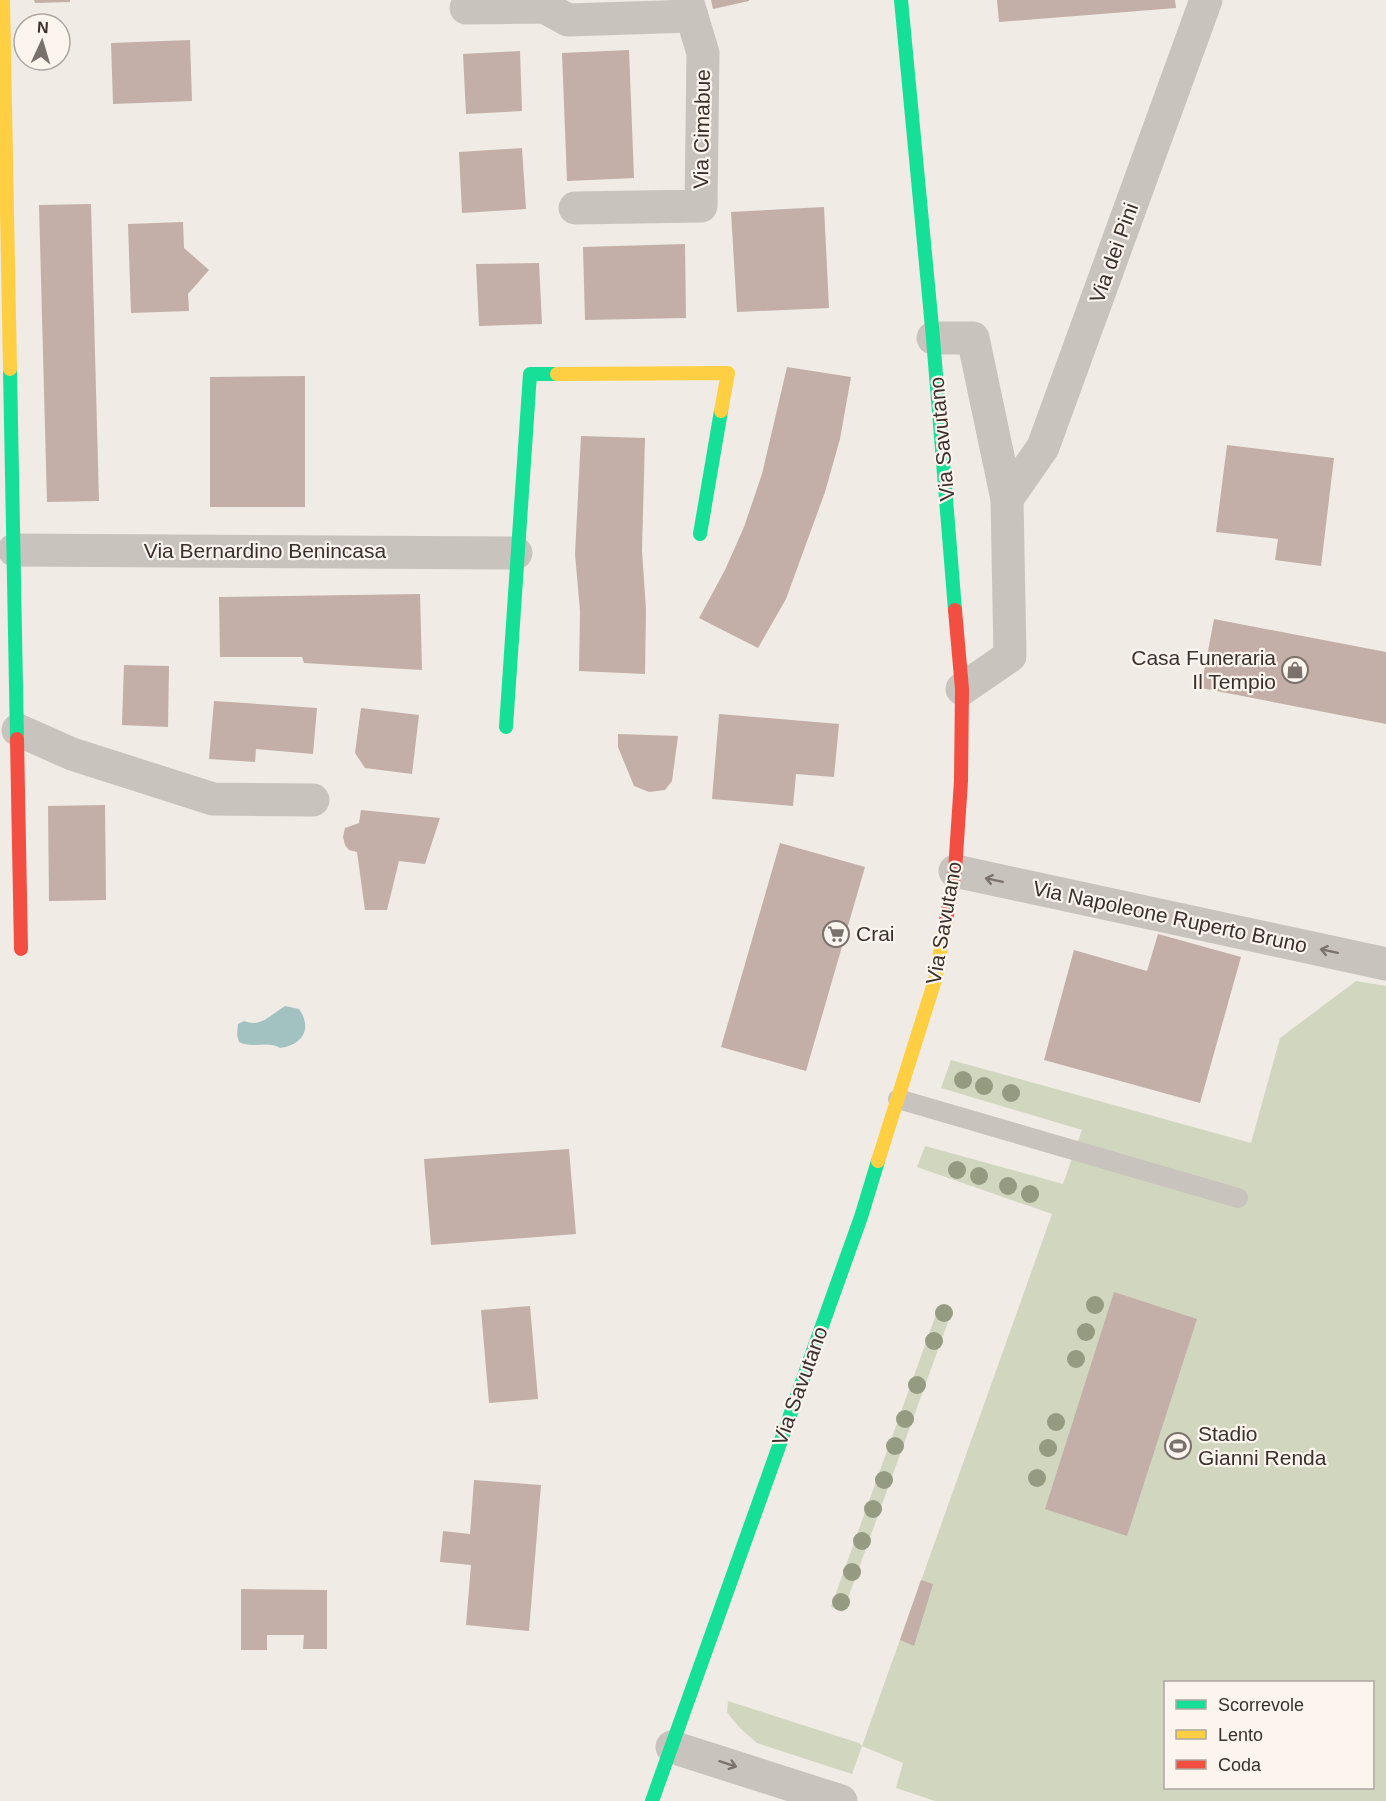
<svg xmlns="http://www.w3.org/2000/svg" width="1386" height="1801" viewBox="0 0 1386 1801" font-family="Helvetica,sans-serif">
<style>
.green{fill:#d1d6bf;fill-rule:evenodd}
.water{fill:#a1c2c1}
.building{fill:#c3afa7}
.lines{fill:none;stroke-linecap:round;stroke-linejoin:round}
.lane{stroke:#c9c3be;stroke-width:20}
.street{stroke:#c9c3be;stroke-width:33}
.fast{stroke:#16e098;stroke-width:14}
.slow{stroke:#ffcf43;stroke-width:14}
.jam{stroke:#f24e42;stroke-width:14}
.tree{fill:#959b80}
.oneway{stroke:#7b726d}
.labels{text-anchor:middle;stroke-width:4.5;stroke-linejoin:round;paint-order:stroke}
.street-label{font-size:21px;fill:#3b302b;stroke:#fbf5ee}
.poi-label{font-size:21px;fill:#3b302b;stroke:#fbf5ee;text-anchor:start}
</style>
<rect width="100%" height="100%" fill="#f0ebe5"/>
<!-- green -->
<g class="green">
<path d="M1356 981 1386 986V1801H935L896 1788 903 1763 862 1746 852 1774 757 1743C745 1733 735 1724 727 1712L728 1701 859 1743 862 1746 1052 1214 917 1167 925 1146 1063 1184 1082 1130 941 1088 951 1060 1251 1143 1280 1038ZM1166 1682H1372V1788H1166Z"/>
<polygon points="939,1306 952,1311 843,1612 831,1607"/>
</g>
<!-- water -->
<path class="water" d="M285 1006 299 1009C313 1029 302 1045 280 1048 268 1040 253 1049 239 1042L237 1035 238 1024 244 1021C262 1028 271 1014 285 1006Z"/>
<!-- building -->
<g class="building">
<polygon points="34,0 70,0 70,2 35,3"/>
<polygon points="711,0 749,0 749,1 713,9"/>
<polygon points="997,0 1175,0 1176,8 999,22"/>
<polygon points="190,40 192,101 113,104 111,43"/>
<polygon points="629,50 634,178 567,181 562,53"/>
<polygon points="520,51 522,111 466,114 463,54"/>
<polygon points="522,148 526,209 462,213 459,152"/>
<polygon points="91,204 99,501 47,502 39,205"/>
<polygon points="824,207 829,308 737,312 731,212"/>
<polygon points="183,222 184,248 209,270 188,294 189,311 131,313 128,224"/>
<polygon points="685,244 686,318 585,320 583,247"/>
<polygon points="539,263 542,324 479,326 476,264"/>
<polygon points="787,367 851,377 840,439 825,492 786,599 758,648 699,618 725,570 744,527 762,474"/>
<polygon points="305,376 305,507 210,507 210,377"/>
<polygon points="581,436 645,438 642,551 646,609 645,674 579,671 580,611 575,554"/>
<polygon points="1227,445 1334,458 1321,566 1275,560 1278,539 1216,532"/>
<polygon points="420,594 422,670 304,663 302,657 220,657 219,597"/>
<polygon points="1214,619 1386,652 1386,724 1201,688"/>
<polygon points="124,665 169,666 168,727 122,725"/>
<polygon points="214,701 317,708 313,754 256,749 255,762 209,759"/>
<polygon points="361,708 419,715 412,774 365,768 355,753"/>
<polygon points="719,714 839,724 834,777 796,774 793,806 712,799"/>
<polygon points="618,734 678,736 672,781 665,790 649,792 634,786 618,747"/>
<polygon points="105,805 106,900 49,901 48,806"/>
<polygon points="361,810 440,818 425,864 399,861 387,910 365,910 357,852 349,850 345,845 343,837 345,828 359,823"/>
<polygon points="780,843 865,867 806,1071 721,1047"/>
<polygon points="1158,934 1241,957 1200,1103 1044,1060 1074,950 1147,971"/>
<polygon points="569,1149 576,1234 431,1245 424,1159"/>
<polygon points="1114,1292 1197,1319 1127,1536 1045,1509"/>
<polygon points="530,1306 538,1399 489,1403 481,1310"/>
<polygon points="474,1480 541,1485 529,1631 466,1625 471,1565 440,1562 443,1531 470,1534"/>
<polygon points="921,1580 933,1584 914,1646 900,1640"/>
<polygon points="241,1589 327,1590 327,1649 303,1649 304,1635 267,1635 267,1650 241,1650"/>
</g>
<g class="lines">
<!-- lane -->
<polyline class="lane" points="898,1099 1238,1198"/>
<!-- street -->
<g class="street">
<polyline points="466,8 544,7 568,20 692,16"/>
<polyline points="575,208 701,206 703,53 687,0"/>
<polyline points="933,338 973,338 1007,499 1010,656 962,689"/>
<polyline points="1007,499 1043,447 1206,0"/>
<polyline points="14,550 516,553"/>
<polyline points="18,730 72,754 213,799 313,800"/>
<polyline points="955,871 1386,964"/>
<polyline points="672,1747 841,1801"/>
</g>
<!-- fast -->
<g class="fast">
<polyline points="901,0 933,338 955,610"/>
<polyline points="10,369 17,739"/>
<polyline points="700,534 721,411"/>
<polyline points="506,727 530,374 557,374"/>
<polyline points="652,1801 861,1217 878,1161"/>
</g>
<!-- slow -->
<g class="slow">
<polyline points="3,0 10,369"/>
<polyline points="557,374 728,373 721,411"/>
<polyline points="878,1161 935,980 946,920"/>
</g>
<!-- jam -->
<g class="jam">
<polyline points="17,739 21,949"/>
<polyline points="946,920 955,871 961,781 962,689 955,610"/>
</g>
</g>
<!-- trees -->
<g class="tree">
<circle cx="963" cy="1080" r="9"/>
<circle cx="984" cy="1086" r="9"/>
<circle cx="1011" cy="1093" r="9"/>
<circle cx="957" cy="1170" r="9"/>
<circle cx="979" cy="1176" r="9"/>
<circle cx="1008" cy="1186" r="9"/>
<circle cx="1030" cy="1194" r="9"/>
<circle cx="1095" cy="1305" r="9"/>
<circle cx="944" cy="1313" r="9"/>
<circle cx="1086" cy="1332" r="9"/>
<circle cx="934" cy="1341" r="9"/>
<circle cx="1076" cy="1359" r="9"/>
<circle cx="917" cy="1385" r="9"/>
<circle cx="905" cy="1419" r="9"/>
<circle cx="1056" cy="1422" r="9"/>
<circle cx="895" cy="1446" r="9"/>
<circle cx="1048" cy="1448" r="9"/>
<circle cx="1037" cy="1478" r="9"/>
<circle cx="884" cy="1480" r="9"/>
<circle cx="873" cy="1509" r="9"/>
<circle cx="862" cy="1541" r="9"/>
<circle cx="852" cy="1572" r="9"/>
<circle cx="841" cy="1602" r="9"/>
</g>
<!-- one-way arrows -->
<defs><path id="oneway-shaft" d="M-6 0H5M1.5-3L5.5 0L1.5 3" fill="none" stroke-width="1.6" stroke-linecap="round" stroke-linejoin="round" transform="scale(1.5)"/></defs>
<g class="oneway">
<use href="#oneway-shaft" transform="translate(994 880) rotate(-168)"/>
<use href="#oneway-shaft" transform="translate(1329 951) rotate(-168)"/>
<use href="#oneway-shaft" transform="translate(728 1764) rotate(18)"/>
</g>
<!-- icons -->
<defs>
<symbol id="shop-ring" viewBox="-11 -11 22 22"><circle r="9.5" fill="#fbf5ee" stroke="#7a716c" stroke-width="1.5"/><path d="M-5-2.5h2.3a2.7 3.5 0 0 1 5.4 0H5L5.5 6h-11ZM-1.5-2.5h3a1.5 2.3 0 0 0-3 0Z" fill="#7a716c"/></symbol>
<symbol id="supermarket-ring" viewBox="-11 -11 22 22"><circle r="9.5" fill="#fbf5ee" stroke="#7a716c" stroke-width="1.5"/><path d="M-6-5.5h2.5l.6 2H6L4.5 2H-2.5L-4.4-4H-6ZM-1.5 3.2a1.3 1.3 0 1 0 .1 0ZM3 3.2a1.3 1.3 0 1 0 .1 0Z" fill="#7a716c"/></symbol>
<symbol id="stadium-ring" viewBox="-11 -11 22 22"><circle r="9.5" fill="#fbf5ee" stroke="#7a716c" stroke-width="1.5"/><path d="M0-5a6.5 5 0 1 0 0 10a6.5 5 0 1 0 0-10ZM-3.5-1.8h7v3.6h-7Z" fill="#7a716c"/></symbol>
</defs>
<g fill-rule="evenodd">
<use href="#shop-ring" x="1280" y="655" width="30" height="30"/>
<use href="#supermarket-ring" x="821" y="919" width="30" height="30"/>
<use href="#stadium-ring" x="1163" y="1431" width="30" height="30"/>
</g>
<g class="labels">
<!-- street labels -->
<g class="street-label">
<text transform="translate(702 129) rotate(-89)" y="7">Via Cimabue</text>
<text transform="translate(1114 253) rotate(-70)" y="7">Via dei Pini</text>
<text transform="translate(942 439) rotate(-95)" y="7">Via Savutano</text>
<text x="265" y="558">Via Bernardino Benincasa</text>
<text transform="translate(1170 917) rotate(12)" y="7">Via Napoleone Ruperto Bruno</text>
<text transform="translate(944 923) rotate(-80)" y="7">Via Savutano</text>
<text transform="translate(800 1386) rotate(-70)" y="7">Via Savutano</text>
</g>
<!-- poi labels -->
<g class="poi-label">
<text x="1276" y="665" text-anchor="end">Casa Funeraria<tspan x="1276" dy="24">Il Tempio</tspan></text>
<text x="856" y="941">Crai</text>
<text x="1198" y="1441">Stadio<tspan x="1198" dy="24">Gianni Renda</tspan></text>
</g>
</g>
<!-- legend -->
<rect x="1164" y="1681" width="210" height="108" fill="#fbf5ee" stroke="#aea6a0" stroke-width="1.5"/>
<rect x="1176" y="1700" width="30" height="9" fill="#16e098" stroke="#aea6a0" stroke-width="1.5"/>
<text x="1218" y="1711" font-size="18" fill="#3b302b">Scorrevole</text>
<rect x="1176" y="1730" width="30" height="9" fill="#ffcf43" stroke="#aea6a0" stroke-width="1.5"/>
<text x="1218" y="1741" font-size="18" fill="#3b302b">Lento</text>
<rect x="1176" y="1760" width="30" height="9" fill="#f24e42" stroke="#aea6a0" stroke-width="1.5"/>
<text x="1218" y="1771" font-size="18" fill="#3b302b">Coda</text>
<!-- north arrow -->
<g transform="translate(42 42) rotate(4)"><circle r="28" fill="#fbf5ee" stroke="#aea6a0" stroke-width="1.5"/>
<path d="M0-4.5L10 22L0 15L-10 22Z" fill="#7a716c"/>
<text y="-9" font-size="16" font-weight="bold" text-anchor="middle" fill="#3b302b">N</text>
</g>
</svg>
